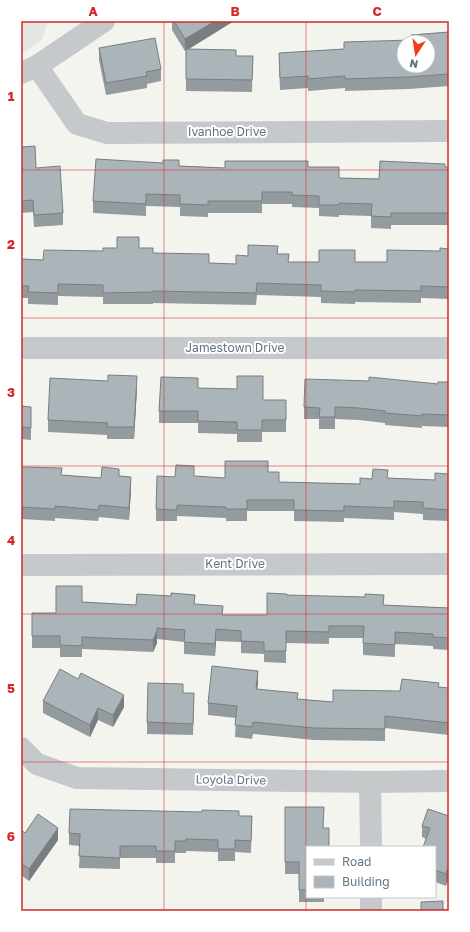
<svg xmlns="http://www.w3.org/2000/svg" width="470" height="932" viewBox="0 0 470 932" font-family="'Golos Text',sans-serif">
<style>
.built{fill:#e5e5e3}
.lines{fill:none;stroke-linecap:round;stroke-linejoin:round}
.minor{stroke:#c6c9cc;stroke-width:22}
.wall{fill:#939b9e}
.shaded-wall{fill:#787e81}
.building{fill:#abb4b8;stroke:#787e81;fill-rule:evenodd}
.grid{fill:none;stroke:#d62828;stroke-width:1;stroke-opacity:0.55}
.labels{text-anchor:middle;stroke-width:4;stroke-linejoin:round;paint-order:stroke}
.street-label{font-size:12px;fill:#607583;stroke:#fff}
.neatline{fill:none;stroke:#d62828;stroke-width:1.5}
.grid-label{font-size:13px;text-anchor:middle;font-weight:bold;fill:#d62828}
</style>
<rect width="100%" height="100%" fill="#f4f4ef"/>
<!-- built -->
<polygon class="built" points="21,21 48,21 42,40 21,54"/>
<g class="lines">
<!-- minor -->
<g class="minor">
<polyline points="37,66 77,124 107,133 449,131"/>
<polyline points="21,73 37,66 104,21"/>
<polyline points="21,348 449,348"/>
<polyline points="21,565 449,564"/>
<polyline points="21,748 37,764 77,778 375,782 449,781"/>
<polyline points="370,782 371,847"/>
<polyline points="371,897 371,911"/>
</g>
</g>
<!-- wall -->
<g class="wall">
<polygon points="172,21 234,21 189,49 236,56 253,56 252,92 186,91 186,50 185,51 172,30"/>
<polygon points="449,32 449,86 409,89 345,91 345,88 308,91 308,88 280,90 279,65 279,53 344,49 411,40 411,35"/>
<polygon points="99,48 161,69 161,81 147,84 147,88 106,95 99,60"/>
<polygon points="21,147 36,168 63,213 63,225 34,227 33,212 21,213"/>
<polygon points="179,166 225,168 308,167 339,178 379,179 445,167 449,167 449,225 391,225 391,229 371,228 371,216 339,215 339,217 319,216 319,208 292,207 292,204 262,204 262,213 208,213 208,217 180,216 180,207 146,206 146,216 93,213 93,201"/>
<polygon points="139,248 153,253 209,263 236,264 248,256 278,254 289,262 387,262 449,249 449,299 421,298 421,303 355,302 355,304 321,303 321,297 257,295 256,305 153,303 153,304 103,304 103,297 58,296 58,305 28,304 28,298 21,298 21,259 43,260 103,251"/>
<polygon points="21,378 22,390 21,407 31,407 31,440 21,439"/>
<polygon points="108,381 137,388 134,439 107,439 107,435 48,432 48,420"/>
<polygon points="449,382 449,427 422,426 422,428 385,425 385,423 359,420 335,419 335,429 319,429 319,419 304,419 304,407"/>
<polygon points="198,388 263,400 286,400 286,432 262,432 262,442 237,442 237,434 198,433 198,423 159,423 159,411"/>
<polygon points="21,467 62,475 101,478 119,476 131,489 129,520 99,517 98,521 55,518 55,521 21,519"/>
<polygon points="268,472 279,482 360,484 372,479 388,478 435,480 449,474 449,521 423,520 423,514 394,512 394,520 344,518 344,522 294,521 294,511 247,511 247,521 226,521 226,518 177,516 177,521 156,521 156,509 175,477 194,476 225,478"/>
<polygon points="287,595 384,605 449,608 449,650 433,649 433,646 395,644 395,657 363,655 363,638 329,638 329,644 286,643 286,663 264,662 264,654 241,653 241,642 216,641 215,656 184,654 184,642 157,639 157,643 153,652 82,649 82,657 60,657 60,648 32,648 32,613 56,613 82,602 136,605 195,604 223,615 267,615"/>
<polygon points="258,683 257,689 298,699 333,702 400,691 439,687 449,688 449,735 385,728 385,741 314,740 253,734 252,739 235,737 236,718 208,715 208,703"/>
<polygon points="183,693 194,705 193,735 147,734 147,722"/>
<polygon points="43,701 124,707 113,727 98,720 90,737 43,713"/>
<polygon points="285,807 307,847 307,897 324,897 324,902 299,902 299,874 285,874"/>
<polygon points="239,816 252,816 251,853 235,852 235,861 218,861 218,852 186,851 186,853 175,853 175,863 156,863 156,858 120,858 120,869 79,868 80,846 69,845 69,833"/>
<polygon points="449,816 446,886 435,882 435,847 426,839 422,837 422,826"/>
<polygon points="21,830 25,833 58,840 29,881 21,875"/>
</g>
<!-- shaded-wall -->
<g class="shaded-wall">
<polygon points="215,21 234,21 185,51 185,39"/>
<polygon points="137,376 137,388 134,439 134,427"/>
<polygon points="131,477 131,489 129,520 129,508"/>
<polygon points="157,628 157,643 153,652 153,640"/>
<polygon points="216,629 216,641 215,656 215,644"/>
<polygon points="258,671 258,683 256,701 256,689"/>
<polygon points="124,695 124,707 113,727 113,715"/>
<polygon points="98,708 98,720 90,737 90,725"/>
<polygon points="58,828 58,840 29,881 29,869"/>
<polygon points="449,864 449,876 446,886 446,874"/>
</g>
<!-- building -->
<g class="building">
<polygon points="174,21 215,21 185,39"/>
<path d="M449 32V74L409 77 345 79V76L308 79V76L280 78 279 53 344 49V42L411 40V35ZM404 42H428V66H404Z"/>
<polygon points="155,38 161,69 146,72 147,76 106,83 99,48"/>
<polygon points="186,49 236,50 236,56 253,56 252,80 186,79"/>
<polygon points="35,146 36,168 60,166 63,213 34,215 33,200 21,201 21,147"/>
<polygon points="96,159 163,163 163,160 179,160 179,166 225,168 225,161 308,161 308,167 339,167 339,178 379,179 380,161 445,164 445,167 449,167 449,213 391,213 391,217 371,216 372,204 339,203 339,205 319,205 319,196 292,195 292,192 262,192 262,201 208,201 208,205 180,204 180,195 146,194 146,204 93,201"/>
<polygon points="117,237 139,237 139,248 153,248 153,253 209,254 209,263 236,264 236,255 248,256 248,245 278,246 277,254 289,254 288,262 319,262 319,250 355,250 355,262 387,262 387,250 440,251 440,248 449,249 449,287 421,286 421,291 355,290 355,292 321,291 321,285 257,283 256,293 153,291 153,292 103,293 103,285 58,284 58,293 28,292 29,286 21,286 21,259 43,260 44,250 103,251 103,248 117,248"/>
<polygon points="108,375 137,376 134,427 107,427 108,423 48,420 50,378 108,381"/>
<polygon points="237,376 263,376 263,400 286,400 286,420 262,420 262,430 237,430 237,422 198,421 198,411 159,411 161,377 198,378 198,388 237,389"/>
<polygon points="369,377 438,384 438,382 449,382 449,415 422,414 422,416 385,413 385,411 359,408 335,407 335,417 319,417 320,408 304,407 305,379 369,381"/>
<polygon points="21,378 22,378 21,406 31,407 31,428 21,427"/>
<polygon points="225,461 268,461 268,472 279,472 279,482 360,484 360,478 372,479 373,469 388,470 387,478 435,480 435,473 449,474 449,510 423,508 423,502 394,501 394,508 344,506 344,511 294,510 294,500 247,500 247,509 226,509 226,507 177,505 177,510 156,509 157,476 175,477 176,465 194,466 194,476 225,478"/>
<polygon points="21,467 62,468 61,475 101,478 102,467 119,469 119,476 131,477 129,508 99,505 98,510 55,506 55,509 21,507"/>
<polygon points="56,586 82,586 82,602 136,605 137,594 171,596 171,593 195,595 194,604 223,606 222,615 267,615 267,593 287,594 287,595 365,597 365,594 384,595 383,605 449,608 449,638 433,637 433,634 395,632 395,645 363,643 364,626 329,626 329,632 286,631 286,651 264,651 264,642 241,641 241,631 216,629 215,644 184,642 185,630 157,628 157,631 153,640 82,637 82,646 60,645 60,636 32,636 32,613 56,613"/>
<polygon points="212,666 258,671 256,689 298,693 297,699 333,702 333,690 400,691 402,679 439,683 438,687 449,688 449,723 385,716 385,729 314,728 253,722 252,727 235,725 237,706 208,703"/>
<polygon points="60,669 78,679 81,673 124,695 113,715 98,708 90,725 43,701"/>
<polygon points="148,683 183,684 183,693 194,693 193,724 147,722"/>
<polygon points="285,807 324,807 323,828 329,828 329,847 307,847 307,890 299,890 299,862 285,862"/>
<polygon points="70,809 202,812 202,810 239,811 239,816 252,816 251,841 235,840 235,849 218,849 218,840 186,839 186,841 175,841 175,851 156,851 156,846 120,846 120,858 79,856 80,834 69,833"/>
<polygon points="428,809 449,816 449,864 446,874 435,870 435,847 423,847 430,828 422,826"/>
<polygon points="38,814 58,828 29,869 21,863 21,830 25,833"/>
<polygon points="443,901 443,910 449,910 449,911 421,911 421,902"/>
</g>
<!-- grid -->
<path class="grid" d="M164 21V911M306 21V911M21 170H449M21 318H449M21 466H449M21 614H449M21 762H449"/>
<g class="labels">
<!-- street labels -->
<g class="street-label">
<text x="227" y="136">Ivanhoe Drive</text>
<text x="235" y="352">Jamestown Drive</text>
<text x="235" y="568">Kent Drive</text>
<text transform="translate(231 780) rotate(1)" y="4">Loyola Drive</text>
</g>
</g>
<!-- border -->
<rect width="470" height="932" fill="none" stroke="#ffffff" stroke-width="44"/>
<!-- legend -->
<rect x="306" y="846" width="130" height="52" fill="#ffffff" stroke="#bfc8cd"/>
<rect x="314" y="859" width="20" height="6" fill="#c6c9cc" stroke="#bfc8cd"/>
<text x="342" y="866" font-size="12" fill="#607583">Road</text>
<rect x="314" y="876" width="20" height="12" fill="#abb4b8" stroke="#bfc8cd"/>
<text x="342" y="886" font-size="12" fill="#607583">Building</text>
<!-- north arrow -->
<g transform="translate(416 54) rotate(192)"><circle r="19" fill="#ffffff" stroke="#bfc8cd"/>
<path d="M0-3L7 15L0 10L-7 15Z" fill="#f13d13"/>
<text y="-6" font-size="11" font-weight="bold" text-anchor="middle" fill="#607583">N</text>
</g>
<rect x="22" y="22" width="426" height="888" class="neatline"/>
<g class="grid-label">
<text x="93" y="16">A</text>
<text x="235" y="16">B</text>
<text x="377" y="16">C</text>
<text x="11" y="101">1</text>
<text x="11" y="249">2</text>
<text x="11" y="397">3</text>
<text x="11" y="545">4</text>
<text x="11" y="693">5</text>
<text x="11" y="841">6</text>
</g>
</svg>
